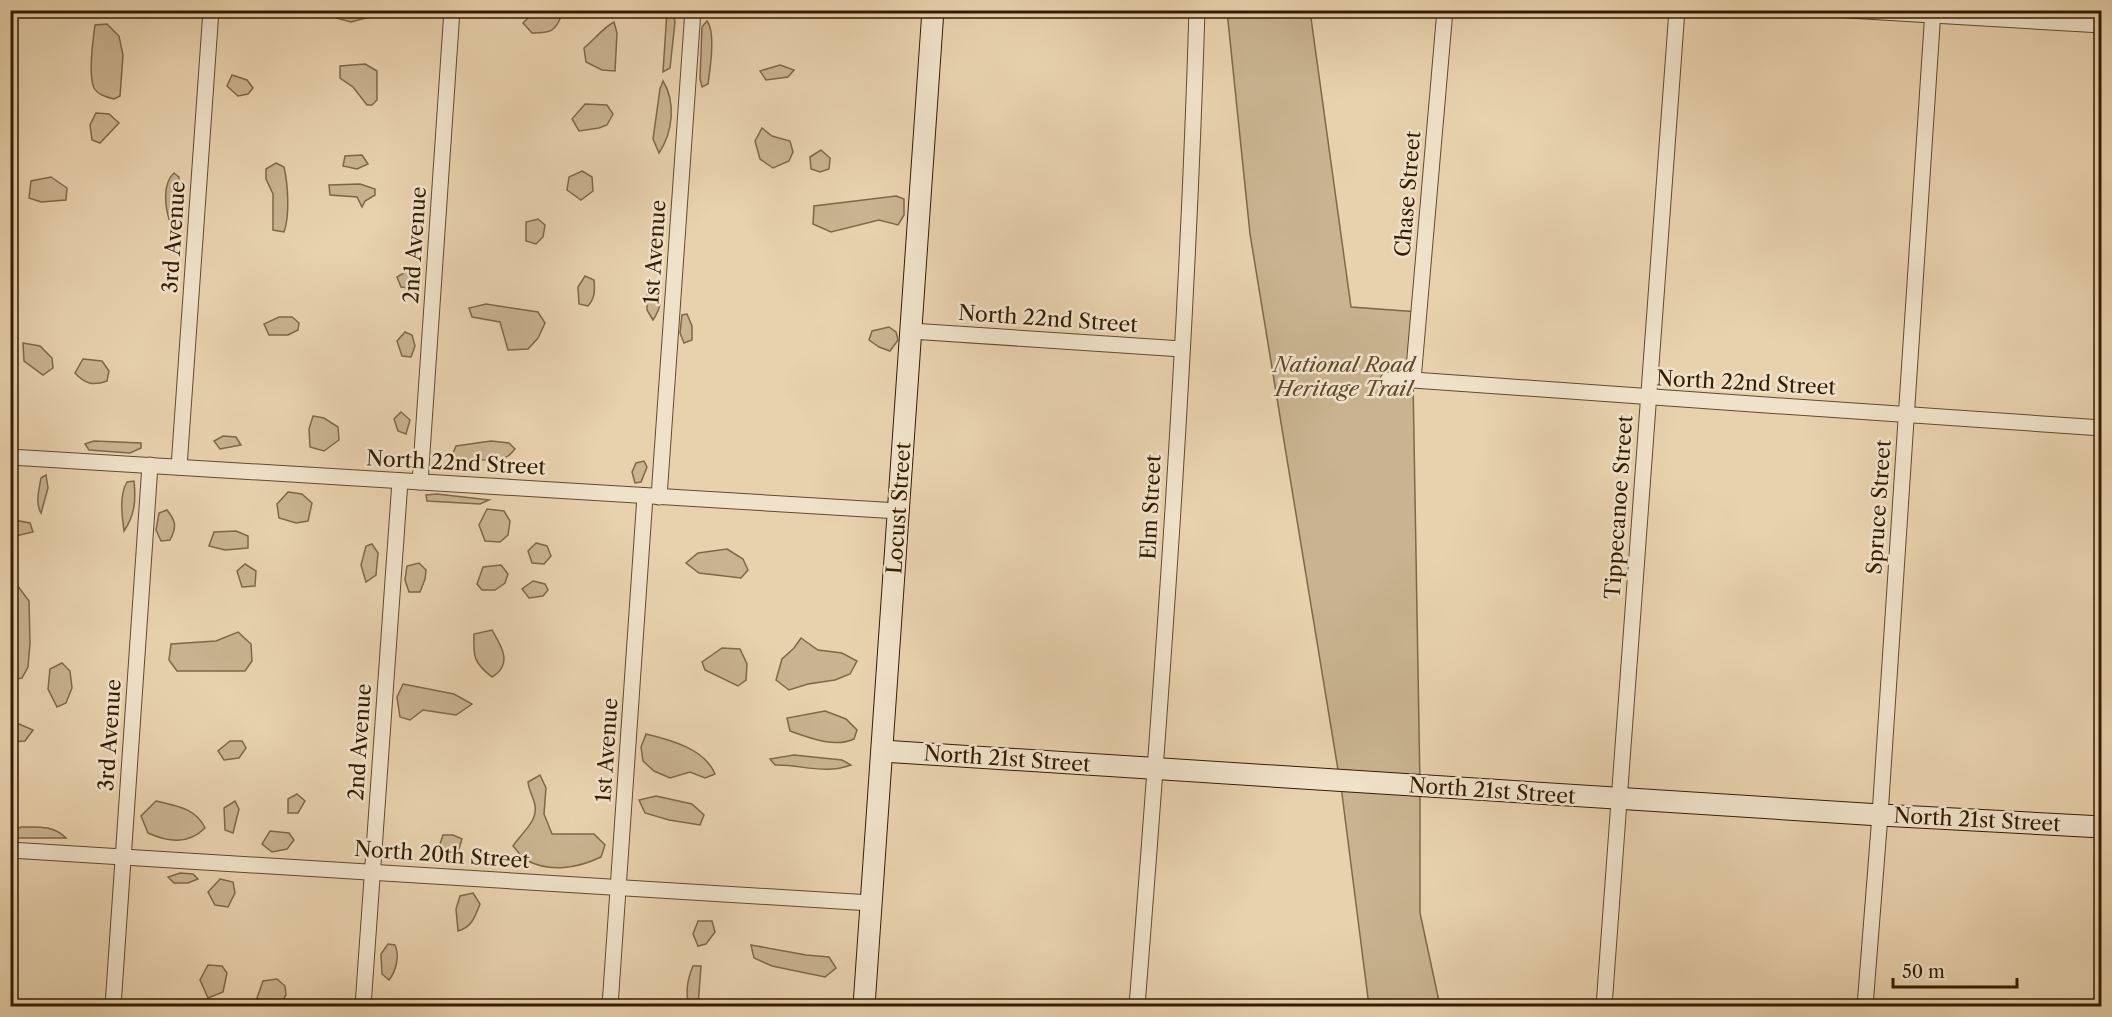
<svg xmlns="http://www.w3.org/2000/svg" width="2112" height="1017" viewBox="0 0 2112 1017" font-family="'Libre Caslon Text',serif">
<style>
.green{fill:#c9b390;stroke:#7e6848;stroke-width:1.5}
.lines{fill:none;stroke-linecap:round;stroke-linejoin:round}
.street-casing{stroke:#614a2c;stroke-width:17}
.secondary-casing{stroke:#341c00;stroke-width:23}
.street{stroke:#f0e2ca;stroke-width:15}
.secondary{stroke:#f0e2ca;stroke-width:21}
.labels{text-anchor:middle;stroke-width:5;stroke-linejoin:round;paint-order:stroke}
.street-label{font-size:21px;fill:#341c00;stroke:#f0e2ca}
.park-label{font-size:21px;font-style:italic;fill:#61492b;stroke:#f0e2ca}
</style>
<rect width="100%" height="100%" fill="#e8d2ae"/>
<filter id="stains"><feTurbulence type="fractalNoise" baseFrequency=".00333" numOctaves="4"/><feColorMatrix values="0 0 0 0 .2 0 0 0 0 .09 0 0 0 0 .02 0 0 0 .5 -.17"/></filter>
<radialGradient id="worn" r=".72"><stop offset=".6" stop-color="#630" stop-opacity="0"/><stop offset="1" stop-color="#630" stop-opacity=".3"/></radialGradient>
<g class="green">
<path d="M336 11V10L381 11V14L351 22 336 18Z"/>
<path d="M535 11 554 12 560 19C553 34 548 32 532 33L523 23Z"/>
<path d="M667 11H673L675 22 670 68 663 72Z"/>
<path d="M1227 11H1310L1351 307 1419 312 1413 380 1420 786V913L1440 1006H1369L1342 794 1250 234Z"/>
<path d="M707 21C716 33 710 69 708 84L702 87 700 79 702 27Z"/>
<path d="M614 22 617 33 615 71 602 70 586 62 584 48C594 40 604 27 614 22Z"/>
<path d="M107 24 119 36 123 55 120 96 114 99C107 97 98 95 94 88 88 75 93 39 95 25Z"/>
<path d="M365 64 377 71V100L372 105H367L353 87 340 78V66Z"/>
<path d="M780 65 794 70 788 77 766 80 760 71Z"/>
<path d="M232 75 247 80 253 88 248 94 238 96 227 86Z"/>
<path d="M663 81C676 102 673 132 659 153L653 139 660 89Z"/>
<path d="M585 104 607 105 613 114 607 125 599 128 579 131 572 119Z"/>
<path d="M96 113 109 114 119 123 100 143 92 140 90 125Z"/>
<path d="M762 128 772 136 790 141 793 152 789 161 773 168 760 159 755 141Z"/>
<path d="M821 150 830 158 829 169 820 172 811 169 810 157Z"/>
<path d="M362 155 368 164 357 169 343 166 345 156Z"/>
<path d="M276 163 284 167C288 184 290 216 284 232L273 230V194L266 179V169Z"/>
<path d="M582 171 592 177 593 191 581 200 567 190 569 177Z"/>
<path d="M174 173 179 177 177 214 170 222C165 208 162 184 174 173Z"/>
<path d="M51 177 67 188 66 200 41 202 29 198 31 181Z"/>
<path d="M360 184 375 189V195L365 201 362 207 357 197 330 195 329 185Z"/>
<path d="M896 196 904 199V215L898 225 879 220 831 232 813 224 814 206Z"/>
<path d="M538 219 545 225 543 237 536 244 526 241V222Z"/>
<path d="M410 269 418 276V284L409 288 401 287 397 277Z"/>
<path d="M585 276 594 280C595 291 595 298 588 306L579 304 578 287Z"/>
<path d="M655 285C663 298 661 308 653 320L647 310V294Z"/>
<path d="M486 304 538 312 545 323 538 338 528 349 508 350 500 322 472 317 469 308Z"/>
<path d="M687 314 692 326V340L684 343 680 333 682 315Z"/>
<path d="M279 317H292L299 323 298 330 288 335H269L264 324Z"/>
<path d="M889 327 896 332 898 340 890 351 879 347 869 340 872 331Z"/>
<path d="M405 332 412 335 415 346 411 357 402 356 397 341Z"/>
<path d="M23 343 40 346 52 358 53 368 43 375 24 361Z"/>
<path d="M83 359 102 361 109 371 107 381C93 386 85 384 75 373Z"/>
<path d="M401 412 410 420 406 434 398 431 394 419Z"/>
<path d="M313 416 324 418 338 427 339 440 324 451 310 447 309 429Z"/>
<path d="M223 436 236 437 241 445 220 449 214 441Z"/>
<path d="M94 441 141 443V448L130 453 89 450 85 444Z"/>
<path d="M491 441 509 443 515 449C513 451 511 454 508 456 501 461 460 461 451 458L456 446Z"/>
<path d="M644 461 647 467 641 482 635 483 632 472 636 463Z"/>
<path d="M46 475 48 488 41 513C35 503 39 490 41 478Z"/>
<path d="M134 481C136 500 135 515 124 531 122 515 119 496 127 482Z"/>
<path d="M288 492 302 494 312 503 308 521 296 523 279 518 277 504Z"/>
<path d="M437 494 489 500 480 504 427 501 426 495Z"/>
<path d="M487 509 504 511 510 521 508 535 500 542 485 541 479 525Z"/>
<path d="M167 510C176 521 177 527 170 540L161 541 156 530 159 513Z"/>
<path d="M14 520 30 523 33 532 11 537V521Z"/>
<path d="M236 531 248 536V548L225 550 209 546 214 532Z"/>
<path d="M536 543 547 546 551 556 544 564 532 563 528 551Z"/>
<path d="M372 544 378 553 376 575 366 582 361 565 366 546Z"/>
<path d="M727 549 743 559 748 570 741 578 699 573 686 563 698 553Z"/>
<path d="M419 563 426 570 425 579 420 592H409L405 580 407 566Z"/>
<path d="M245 564 256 571 255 586 242 587 237 571Z"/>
<path d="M501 565 508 574 505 583 495 590H482L477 584 483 567Z"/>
<path d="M11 577 29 601 30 643 28 667 22 678 11 680Z"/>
<path d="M533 581 545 584 548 590 543 596 529 598 522 589Z"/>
<path d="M492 630C502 647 513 664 492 677 474 663 473 657 474 634Z"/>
<path d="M238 632 251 644 252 661 245 671H177L169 660 171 644 216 641Z"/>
<path d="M801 638 818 650 842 653 857 661 850 674 835 680 808 684 789 690 776 680 782 659 794 648Z"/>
<path d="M722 648 740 649 747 664 746 680 738 686 705 670 702 662Z"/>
<path d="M62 663 70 671 72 688 66 703 57 707 48 689 50 669Z"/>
<path d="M403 684 454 694 472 704 456 715 423 710 410 720 400 717 397 697Z"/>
<path d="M825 711 846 719 857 730 854 739C835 748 810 738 790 731L787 718Z"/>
<path d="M19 724 33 730 25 741 12 742 11 730Z"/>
<path d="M646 734C671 740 705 749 715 774L705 778 690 772 670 778 654 771 643 761 641 747Z"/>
<path d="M230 741H242L246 748 239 758 224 760 218 751Z"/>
<path d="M794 755 842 760 851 765C845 767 838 769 832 769 813 771 794 764 775 765L770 759Z"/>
<path d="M540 775 546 788 544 814 552 834H594L605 845 601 857C578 868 550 873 526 860 521 857 517 850 513 846 521 833 538 822 535 805 533 796 529 791 528 782Z"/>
<path d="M297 794 305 801 298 813H288V799Z"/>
<path d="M656 796 692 804 704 815 700 825 669 820 645 813 639 800Z"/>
<path d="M156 801C176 806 196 808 205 828 188 845 168 842 148 833L141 816Z"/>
<path d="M235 801 239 809 233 833 225 830 224 808Z"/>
<path d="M21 827C38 827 53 825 66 838H14L11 836V832Z"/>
<path d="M270 831 289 833 294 840 287 849 272 852 262 844Z"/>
<path d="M443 835H453L462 839 459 849 448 853 439 847Z"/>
<path d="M180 873 193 874 198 879 188 883H174L168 877Z"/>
<path d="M220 879 233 882 235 893 228 907 215 905 208 892Z"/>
<path d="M473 893 480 904C475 917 472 927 458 931L456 909 460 896Z"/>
<path d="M698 921H712L715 932 706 944 698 946 693 934Z"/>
<path d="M388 944 395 945C400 956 396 971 389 980L382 974 381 954Z"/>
<path d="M751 945 806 955 829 957 836 968 825 977 772 966 754 958Z"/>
<path d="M208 965 222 966 227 973 223 992 208 998 200 980Z"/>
<path d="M693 966H701L698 1006H689C685 992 687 980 693 966Z"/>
<path d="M277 979 285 986 286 995 279 1006H266L257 998 263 981Z"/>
</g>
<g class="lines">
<g class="street-casing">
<g id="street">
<path d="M1848 10 2102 25"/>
<path d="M911 331 1182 349"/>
<path d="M1388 380H1413C1643 398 1872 411 2102 428"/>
<path d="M1413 380 1445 10"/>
<path d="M10 457 899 511"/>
<path d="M179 467 211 10"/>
<path d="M420 482 452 10"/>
<path d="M659 497 693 10"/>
<path d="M10 850 871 903"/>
<path d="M113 1006 150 465"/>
<path d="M363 1006 400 481"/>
<path d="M610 1006 645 496"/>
<path d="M1137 1006C1163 675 1187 343 1197 10"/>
<path d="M1604 1006 1677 10"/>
<path d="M1865 1006 1880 815 1933 10"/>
</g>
</g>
<g class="secondary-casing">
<g id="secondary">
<path d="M882 751 1880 815 2102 827"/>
<path d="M864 1006 933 10"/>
</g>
</g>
<use href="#street" class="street"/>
<use href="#secondary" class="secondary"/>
</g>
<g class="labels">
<g class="street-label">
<text transform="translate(1408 194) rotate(-85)" y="7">Chase Street</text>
<text transform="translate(174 237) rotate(-86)" y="7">3rd Avenue</text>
<text transform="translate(415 245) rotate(-86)" y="7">2nd Avenue</text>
<text transform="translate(655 252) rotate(-86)" y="7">1st Avenue</text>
<text transform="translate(1048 319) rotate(4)" y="7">North 22nd Street</text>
<text transform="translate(1746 383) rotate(3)" y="7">North 22nd Street</text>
<text transform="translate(456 463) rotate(3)" y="7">North 22nd Street</text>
<text transform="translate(1151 507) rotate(-87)" y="7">Elm Street</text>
<text transform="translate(1619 507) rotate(-86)" y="7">Tippecanoe Street</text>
<text transform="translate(1879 507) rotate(-86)" y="7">Spruce Street</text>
<text transform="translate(899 508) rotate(-86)" y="7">Locust Street</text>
<text transform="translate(110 735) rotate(-86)" y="7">3rd Avenue</text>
<text transform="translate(360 742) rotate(-86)" y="7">2nd Avenue</text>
<text transform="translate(607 750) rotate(-86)" y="7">1st Avenue</text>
<text transform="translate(1007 759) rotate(4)" y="7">North 21st Street</text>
<text transform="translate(1492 791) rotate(4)" y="7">North 21st Street</text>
<text transform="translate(1977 820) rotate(3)" y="7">North 21st Street</text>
<text transform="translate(442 855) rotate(4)" y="7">North 20th Street</text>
</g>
<g class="park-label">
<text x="1344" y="372">National Road<tspan x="1344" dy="24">Heritage Trail</tspan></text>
</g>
</g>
<rect width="2112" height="1017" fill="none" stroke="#e8d2ae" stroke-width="36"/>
<rect x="12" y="12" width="2088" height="993" fill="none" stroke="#341c00" stroke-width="3"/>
<rect x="18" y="18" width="2076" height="981" fill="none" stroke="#341c00" stroke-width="1.5"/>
<path d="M1893 978v9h124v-9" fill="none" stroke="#341c00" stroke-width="3"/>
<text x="1902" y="978" font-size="18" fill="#341c00" stroke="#f0e2ca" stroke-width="4.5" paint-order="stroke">50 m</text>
<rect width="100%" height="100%" filter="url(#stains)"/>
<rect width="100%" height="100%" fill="url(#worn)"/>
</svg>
